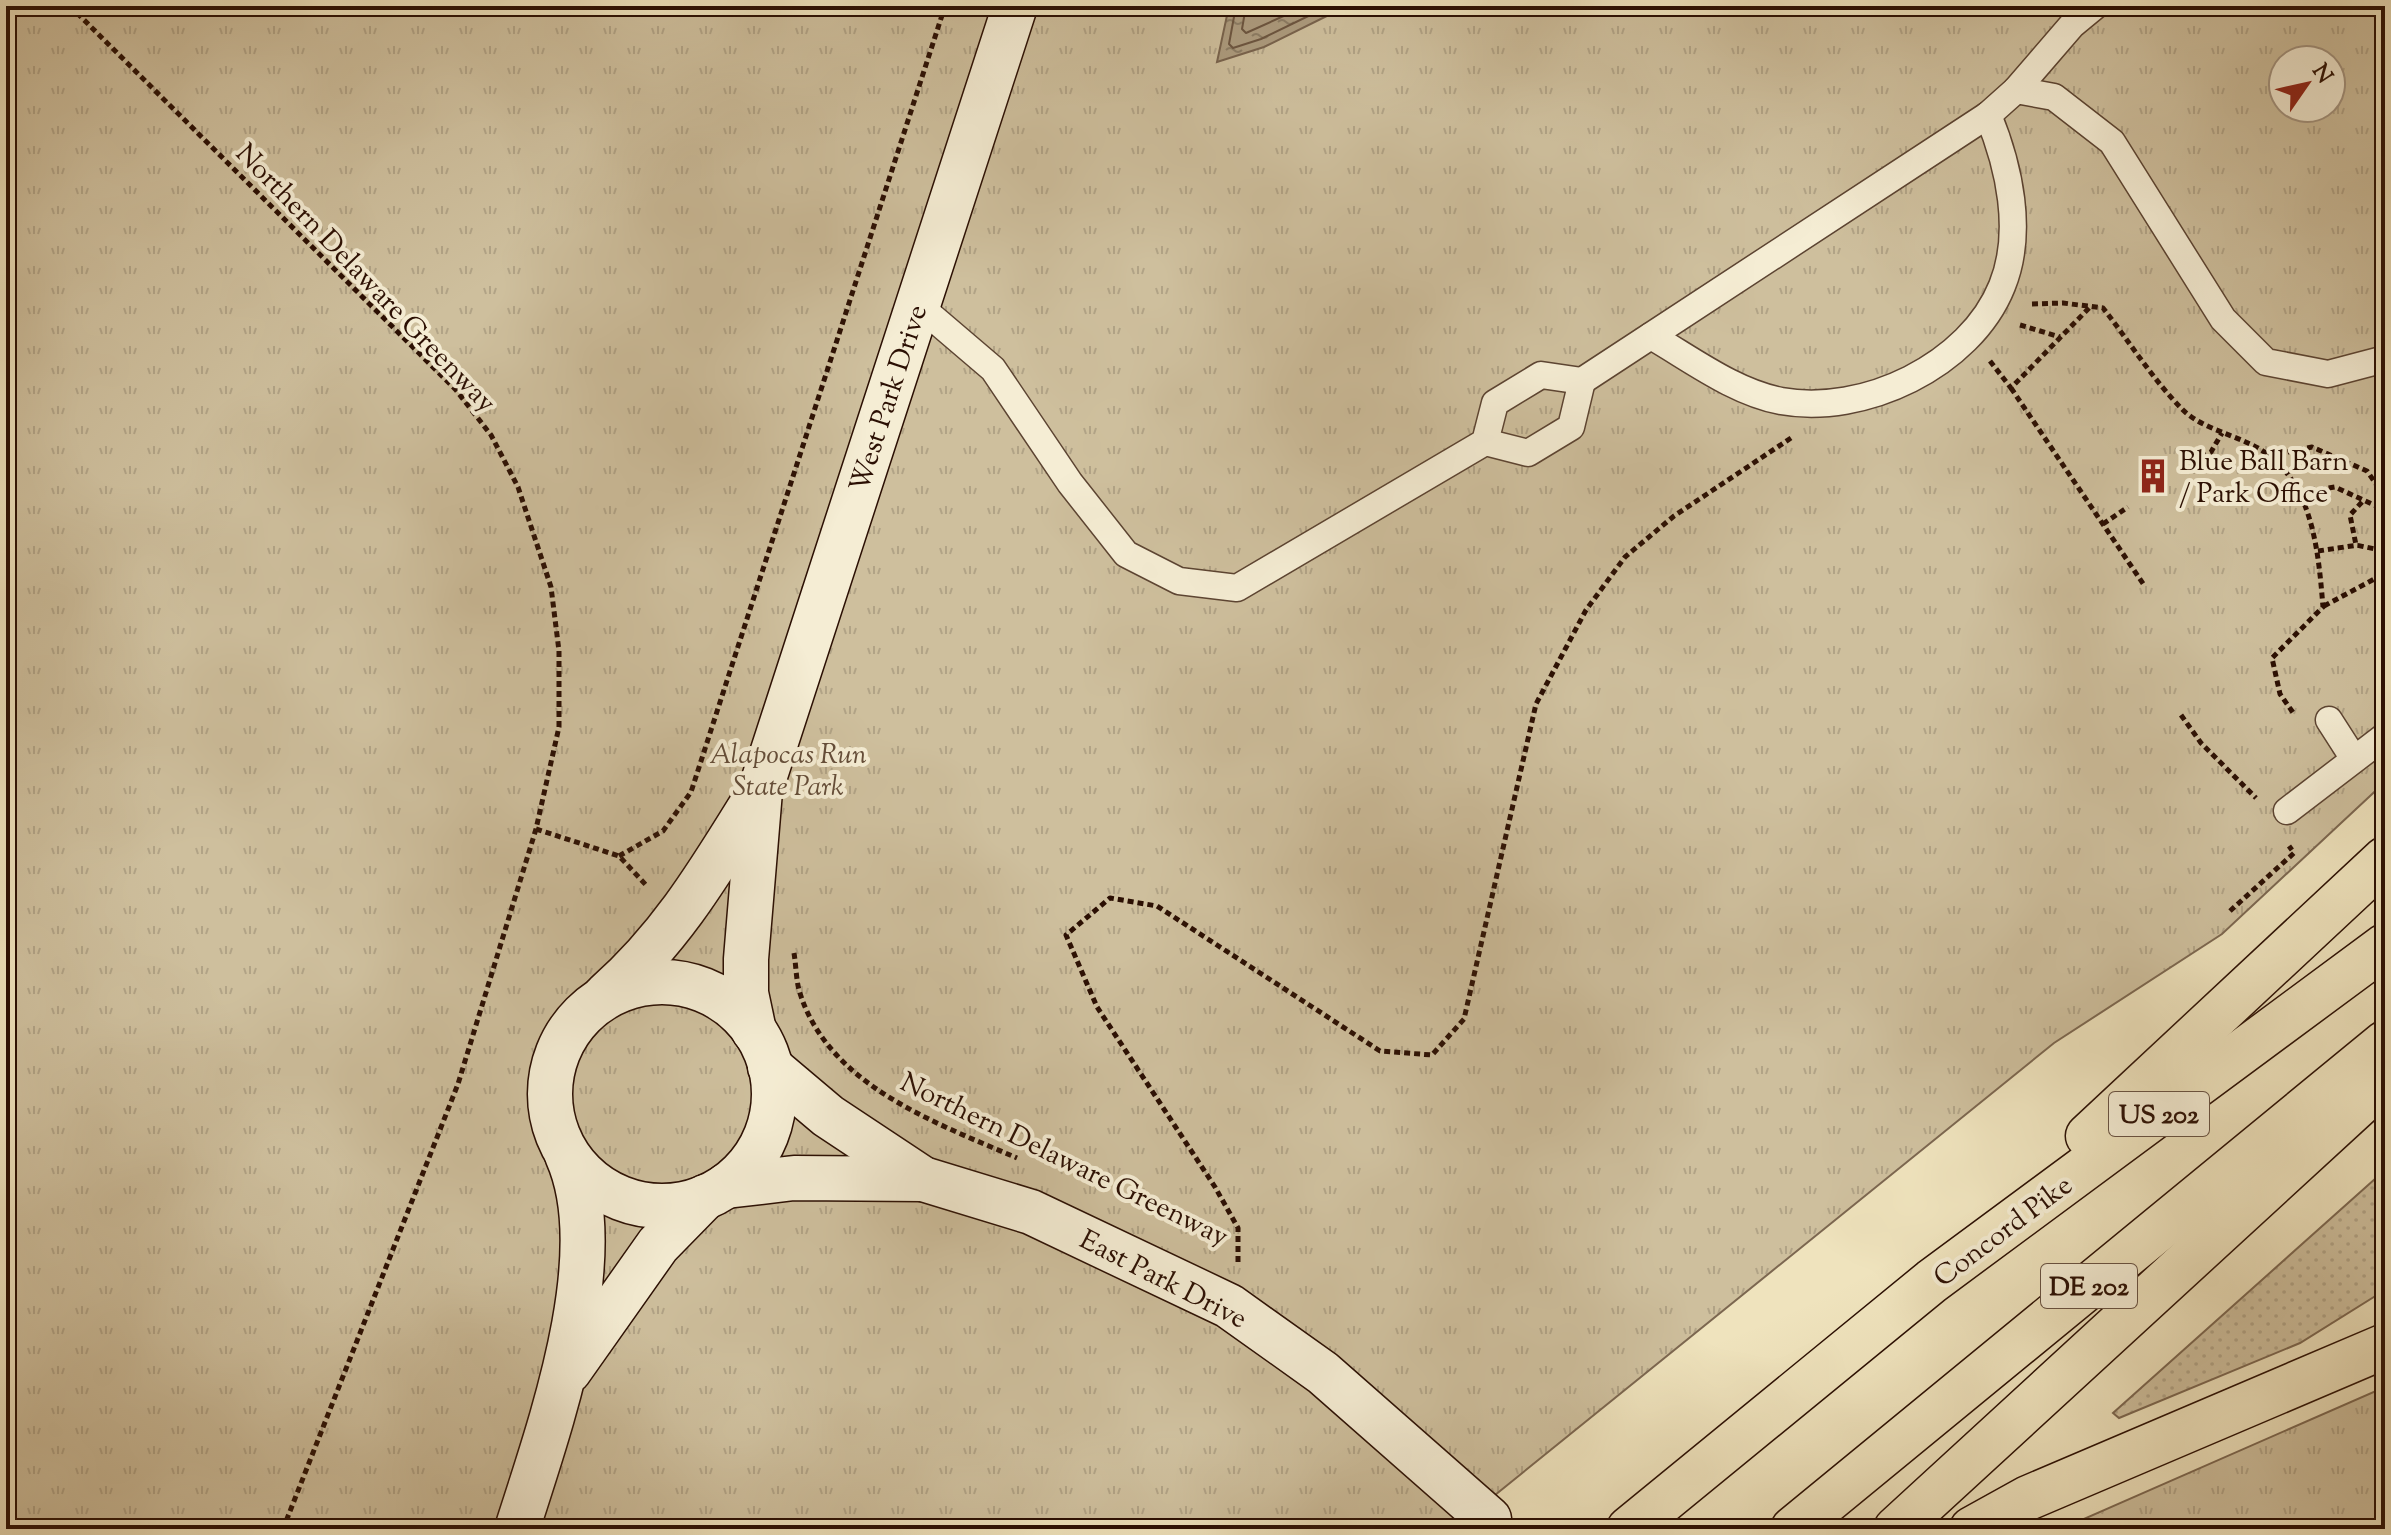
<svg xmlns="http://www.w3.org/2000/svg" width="2391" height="1535" viewBox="0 0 2391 1535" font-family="'Sorts Mill Goudy',serif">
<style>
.grass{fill:url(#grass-dots);stroke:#7c6750;stroke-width:2}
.park{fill:url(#park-tufts);stroke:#7c6750;stroke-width:2;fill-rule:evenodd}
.water{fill:url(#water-ripples);stroke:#78634d;stroke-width:2}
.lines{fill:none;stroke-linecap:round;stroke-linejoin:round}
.shore{stroke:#6c5540;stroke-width:2}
.lane-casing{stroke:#5c4432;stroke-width:29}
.secondary-casing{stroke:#2b0f03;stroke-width:47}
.primary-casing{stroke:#2b0f03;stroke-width:47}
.highway-casing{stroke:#2b0f03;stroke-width:47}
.path{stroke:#2b0f03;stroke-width:5;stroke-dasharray:6 4;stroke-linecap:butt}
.lane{stroke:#f5edd4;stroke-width:26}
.secondary{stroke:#f5edd4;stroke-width:44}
.primary{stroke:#efe3bd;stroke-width:44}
.highway{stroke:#efe3bd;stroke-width:44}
.labels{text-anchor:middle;stroke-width:8;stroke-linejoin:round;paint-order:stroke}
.shield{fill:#f5edd4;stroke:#685242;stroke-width:2}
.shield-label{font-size:26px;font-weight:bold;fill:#2b0f03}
.street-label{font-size:28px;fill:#2b0f03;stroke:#f5edd4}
.poi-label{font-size:28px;fill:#2b0f03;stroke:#f5edd4;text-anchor:start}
.park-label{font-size:28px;font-style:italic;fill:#644d39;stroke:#f5edd4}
</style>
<defs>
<pattern id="grass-dots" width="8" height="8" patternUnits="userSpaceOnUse" patternTransform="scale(2)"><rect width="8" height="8" fill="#cebf9d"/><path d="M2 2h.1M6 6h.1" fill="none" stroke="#b1a386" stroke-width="1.8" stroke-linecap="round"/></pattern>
<pattern id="park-tufts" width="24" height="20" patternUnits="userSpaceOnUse" patternTransform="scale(2)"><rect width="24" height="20" fill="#cebf9d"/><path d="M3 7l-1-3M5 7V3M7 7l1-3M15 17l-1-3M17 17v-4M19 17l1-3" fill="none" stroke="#b1a386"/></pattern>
<pattern id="water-ripples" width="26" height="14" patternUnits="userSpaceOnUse" patternTransform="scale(2)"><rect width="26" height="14" fill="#ac9b7e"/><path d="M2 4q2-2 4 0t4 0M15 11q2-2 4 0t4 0" fill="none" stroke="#8c7d65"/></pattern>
</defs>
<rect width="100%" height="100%" fill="#efe3bd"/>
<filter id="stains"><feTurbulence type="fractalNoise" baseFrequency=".0025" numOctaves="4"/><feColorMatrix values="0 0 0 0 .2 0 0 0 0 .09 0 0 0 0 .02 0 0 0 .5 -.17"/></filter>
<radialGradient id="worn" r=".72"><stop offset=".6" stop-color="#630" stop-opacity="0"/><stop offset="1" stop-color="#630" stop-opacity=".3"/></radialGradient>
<path class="grass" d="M2385 1170V1290L2300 1343 2119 1418 2113 1413Z"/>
<g class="park">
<path d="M6 6H2385V782L2222 934 2054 1043 1453 1529H6ZM2283 60H2331V108H2283Z"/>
<path d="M2385 1387V1529H2061Z"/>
</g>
<path class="water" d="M1229 6H1347L1264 47 1217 62Z"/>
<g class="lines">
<g class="shore">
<path d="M1236 6 1229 44 1233 48 1261 39 1329 6"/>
<path d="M1246 6 1242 29 1246 33 1306 6"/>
</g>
<g class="lane-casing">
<g id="lane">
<path d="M2016 90 2072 25 2095 6"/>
<path d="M918 305 993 369 1070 483 1126 554 1179 581 1237 588 1485 442 1495 403 1541 375 1582 381 1571 427 1528 453 1485 442"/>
<path d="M1651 336C1691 359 1734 392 1781 401 1863 416 1970 366 2002 286 2024 232 2009 166 1988 115"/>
<path d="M1582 381 1988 115 2016 90 2054 97 2112 142 2223 319 2266 362 2328 374 2385 359"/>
<path d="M2329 720 2354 759"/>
<path d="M2287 811 2385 736"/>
</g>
</g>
<g class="secondary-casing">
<g id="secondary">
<circle cx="662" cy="1094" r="112"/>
<path d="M606 995C672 937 711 870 757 796"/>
<path d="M754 1031 746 993V959L760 791 1015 6"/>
<path d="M770 1067 828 1116 923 1179 1031 1212 1229 1306 1323 1373 1489 1519"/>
<path d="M726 1186 794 1178 923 1179"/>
<path d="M569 1371 658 1245 705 1197"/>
<path d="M517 1529C549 1428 612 1255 567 1155"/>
</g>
</g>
<g class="primary-casing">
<path id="primary" d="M1793 1529 2385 1043"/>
</g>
<g class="highway-casing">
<g id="highway">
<path d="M2088 1136 2385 859"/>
<path d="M1629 1529 1932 1281 2385 946"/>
<path d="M1896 1529 2385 1080"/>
<path d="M1972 1529 2028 1498 2385 1346"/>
</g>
</g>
<g class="path">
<path d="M70 6 456 390 491 435 518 487 551 587 559 651V727L536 829 458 1084 283 1529"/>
<path d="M2032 304 2063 303 2103 308C2129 341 2153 380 2183 410 2199 426 2227 433 2248 443 2312 471 2318 547 2323 607L2272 658 2280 694 2294 714"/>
<path d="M2020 325 2060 337"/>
<path d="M1990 361 2011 388 2090 307"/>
<path d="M2011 388 2144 585"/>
<path d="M2268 456 2312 447 2367 471 2385 497"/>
<path d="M2201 457 2211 452 2222 433"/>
<path d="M2299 493 2335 487 2385 510"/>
<path d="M2362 502 2350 515 2356 545 2380 550 2385 539"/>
<path d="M2103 524 2128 507"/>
<path d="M2318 551 2358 545"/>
<path d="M2324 606 2380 576 2385 566"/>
<path d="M2181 715 2201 743 2256 798"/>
<path d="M536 829 619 856 646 885"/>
<path d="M619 856 663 831 691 792 945 6"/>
<path d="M2230 911 2294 853 2289 846"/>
<path d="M794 953C796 965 796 978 799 990 827 1085 934 1122 1017 1158"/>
<path d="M1238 1262V1228L1215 1187 1097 1007 1066 935 1110 898 1157 906 1380 1051 1432 1055 1464 1019 1536 704 1586 610 1625 557 1674 516 1791 438"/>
</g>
<use href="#lane" class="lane"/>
<use href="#secondary" class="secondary"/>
<use href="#primary" class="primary"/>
<use href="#highway" class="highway"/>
</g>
<defs>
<g id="building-bare" transform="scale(2.76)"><path d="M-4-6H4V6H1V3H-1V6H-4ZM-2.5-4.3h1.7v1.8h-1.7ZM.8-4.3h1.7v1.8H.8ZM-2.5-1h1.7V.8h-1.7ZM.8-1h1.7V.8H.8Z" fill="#8f2418" stroke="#f5edd4" stroke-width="2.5" paint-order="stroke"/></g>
</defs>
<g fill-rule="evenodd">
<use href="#building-bare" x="2153" y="476"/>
</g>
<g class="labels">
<g class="shield">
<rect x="2109" y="1092" width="100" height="44" rx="6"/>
<rect x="2041" y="1264" width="96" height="44" rx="6"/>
</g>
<g class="shield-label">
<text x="2159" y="1123">US 202</text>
<text x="2089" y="1295">DE 202</text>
</g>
<g class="street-label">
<text transform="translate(367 277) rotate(46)" y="10">Northern Delaware Greenway</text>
<text transform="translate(887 398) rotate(-72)" y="10">West Park Drive</text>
<text transform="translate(1065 1158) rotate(26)" y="10">Northern Delaware Greenway</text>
<text transform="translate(2002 1230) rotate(-37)" y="10">Concord Pike</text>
<text transform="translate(1164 1278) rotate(27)" y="10">East Park Drive</text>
</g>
<g class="poi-label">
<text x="2179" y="470">Blue Ball Barn<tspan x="2179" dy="32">/ Park Office</tspan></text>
</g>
<g class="park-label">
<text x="788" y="763">Alapocas Run<tspan x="788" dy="32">State Park</tspan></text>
</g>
</g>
<rect width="2391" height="1535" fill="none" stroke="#efe3bd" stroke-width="32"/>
<rect x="8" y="8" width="2375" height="1519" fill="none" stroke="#2b0f03" stroke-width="4"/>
<rect x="16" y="16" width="2359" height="1503" fill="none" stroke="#2b0f03" stroke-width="2"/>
<g transform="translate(2307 84) rotate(56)"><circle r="38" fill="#f5edd4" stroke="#a49480" stroke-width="2"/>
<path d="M0-6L14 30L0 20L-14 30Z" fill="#8f2418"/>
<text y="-12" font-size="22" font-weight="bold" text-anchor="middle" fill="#2b0f03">N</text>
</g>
<rect width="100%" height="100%" filter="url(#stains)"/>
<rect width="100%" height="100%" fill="url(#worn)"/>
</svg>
